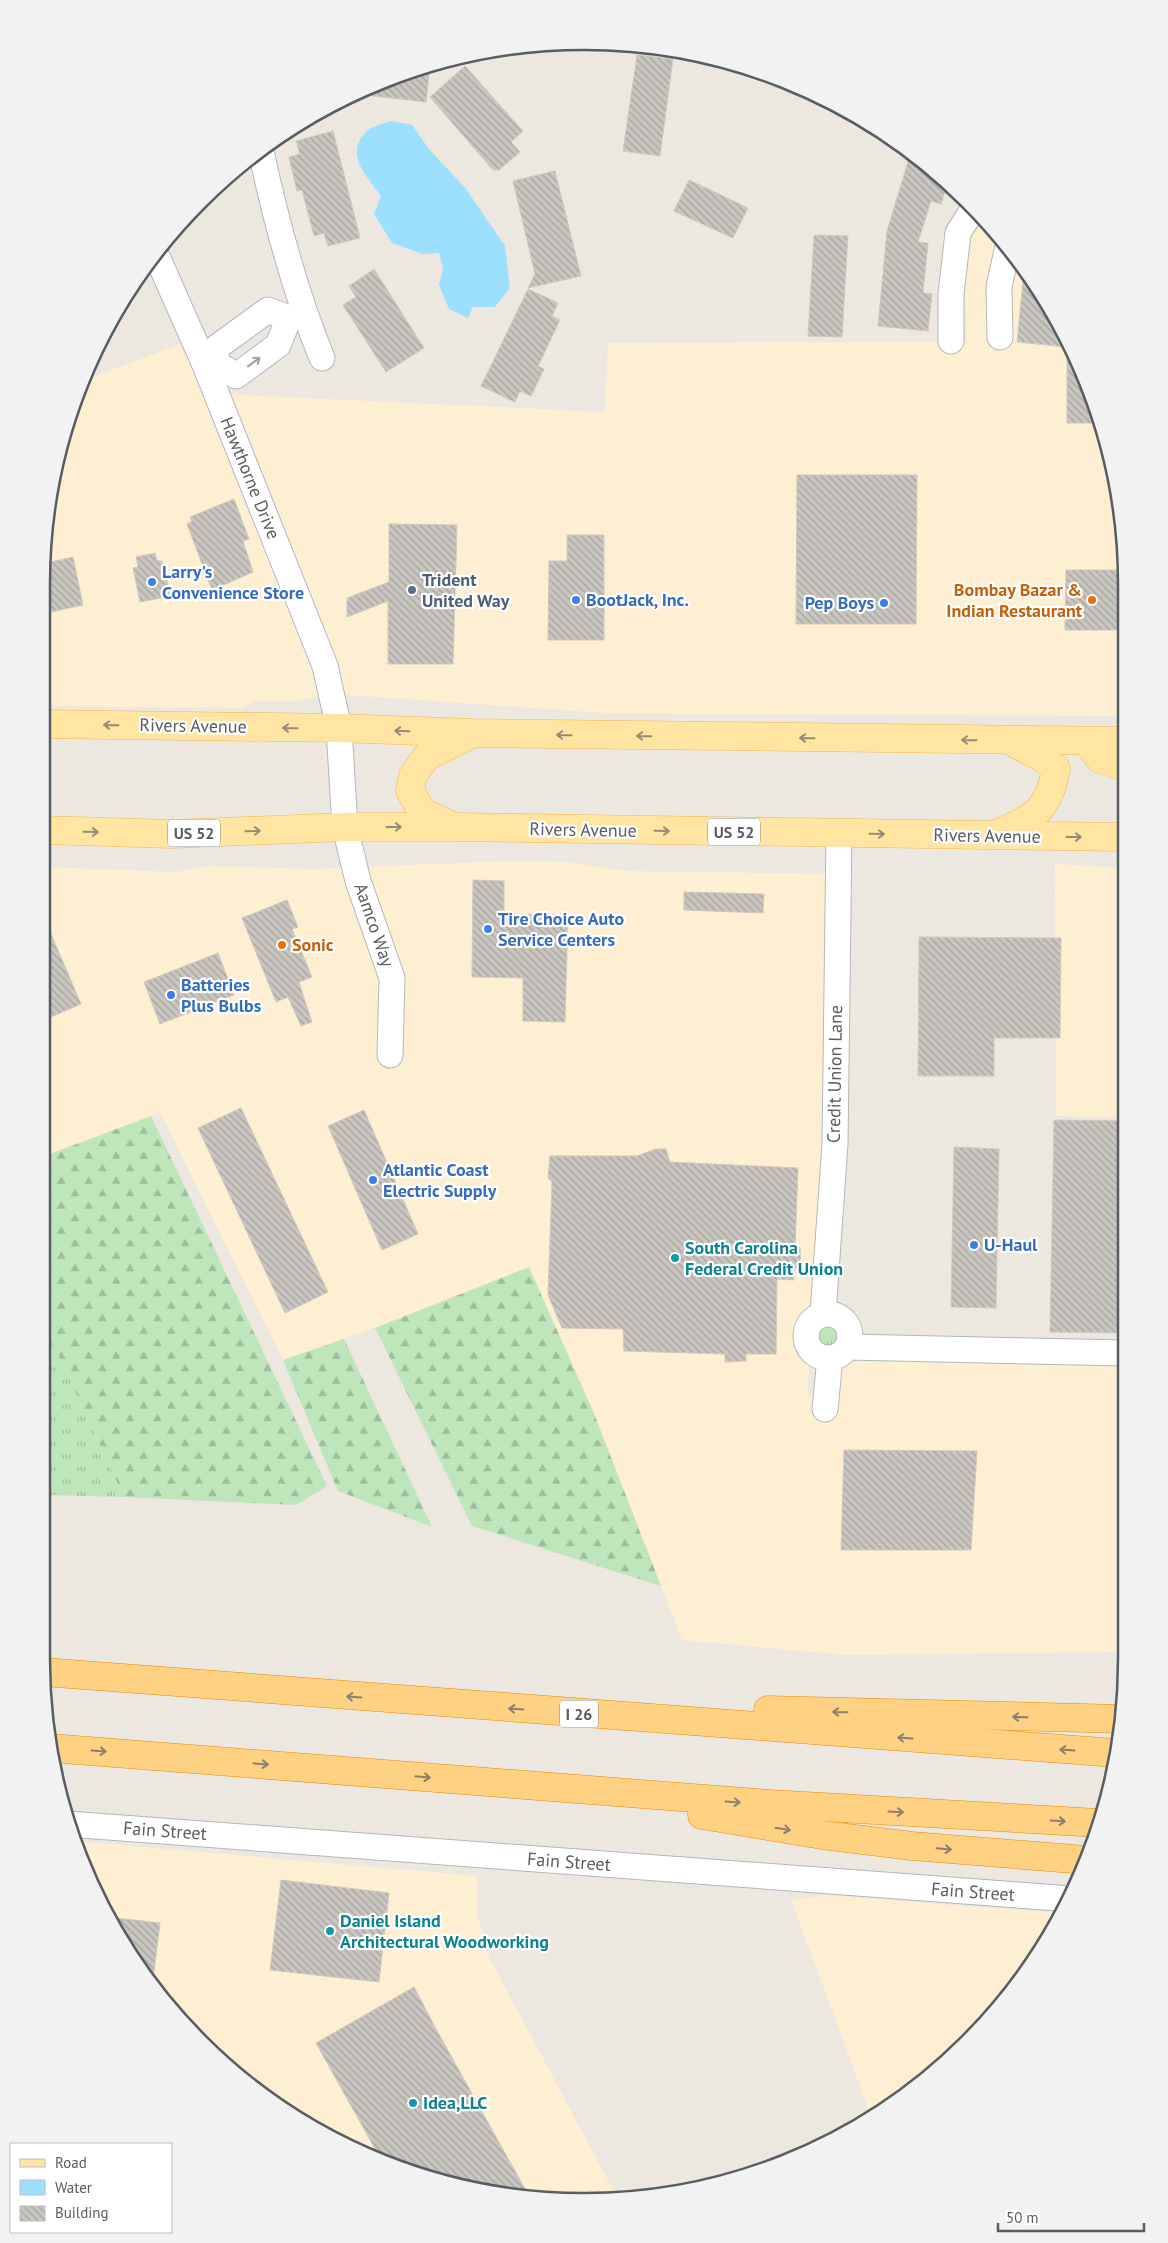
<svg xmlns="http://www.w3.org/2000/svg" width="1168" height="2243" viewBox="0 0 1168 2243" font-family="'PT Sans',sans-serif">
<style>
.commercial{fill:#feefd2}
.grass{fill:url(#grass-tufts)}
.forest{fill:url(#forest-firs)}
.water{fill:#9cdfff}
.building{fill:url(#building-back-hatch);stroke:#d1c9be}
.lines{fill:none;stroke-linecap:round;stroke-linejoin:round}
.minor-casing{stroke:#b2b7bb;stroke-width:27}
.major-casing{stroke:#f4b450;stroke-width:29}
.highway-casing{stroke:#eb8700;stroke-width:29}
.minor{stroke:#fff;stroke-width:25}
.major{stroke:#ffe5a1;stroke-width:28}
.highway{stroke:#ffd283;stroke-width:28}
.oneway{stroke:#9b9ea0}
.oneway2{stroke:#928d77}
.oneway3{stroke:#8a806b}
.shop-dot{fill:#3f7fe0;stroke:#fff;stroke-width:2}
.service-dot{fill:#5c6f8a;stroke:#fff;stroke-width:2}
.food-dot{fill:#e8710a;stroke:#fff;stroke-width:2}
.culture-dot{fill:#0f9aa8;stroke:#fff;stroke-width:2}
.labels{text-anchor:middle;stroke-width:4.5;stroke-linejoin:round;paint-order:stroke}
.shield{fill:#fff;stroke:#8a8e90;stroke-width:1}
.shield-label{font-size:16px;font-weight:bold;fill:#585d61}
.street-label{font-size:18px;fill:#585d61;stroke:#fff}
.shop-label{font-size:18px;font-weight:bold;fill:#366cbe;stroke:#fff;text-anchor:start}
.service-label{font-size:18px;font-weight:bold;fill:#4e5e75;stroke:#fff;text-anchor:start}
.food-label{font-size:18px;font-weight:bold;fill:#c56008;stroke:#fff;text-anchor:end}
.culture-label{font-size:18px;font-weight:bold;fill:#0d838f;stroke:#fff;text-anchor:start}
.rim{fill:none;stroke:#585d61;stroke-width:2.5}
</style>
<defs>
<pattern id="grass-tufts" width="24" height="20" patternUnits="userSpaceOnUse" patternTransform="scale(1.25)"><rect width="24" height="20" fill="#bfe5ba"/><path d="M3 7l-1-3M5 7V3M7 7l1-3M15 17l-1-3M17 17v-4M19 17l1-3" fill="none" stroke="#9ebd9b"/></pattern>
<pattern id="forest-firs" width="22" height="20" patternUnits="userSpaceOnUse" patternTransform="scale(1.25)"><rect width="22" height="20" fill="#bfe5ba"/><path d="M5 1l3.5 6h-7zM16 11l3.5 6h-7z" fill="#9ebd9b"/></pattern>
<pattern id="building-back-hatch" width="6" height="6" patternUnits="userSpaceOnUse" patternTransform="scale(1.25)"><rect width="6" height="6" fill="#c9c5bf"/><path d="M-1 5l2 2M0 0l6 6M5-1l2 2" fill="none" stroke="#a6a39f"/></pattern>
</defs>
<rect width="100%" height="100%" fill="#ece8df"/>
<g class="commercial">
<path d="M987 224 1015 254 1086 377 1122 513 1123 716 606 713 331 694 296 701H256L243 708 42 706V549L60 443 83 381 193 339 217 394 605 412 608 343 967 342 964 265 974 229Z"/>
<path d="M513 861 566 862 626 871 838 874 812 1300 795 1336 810 1358 807 1397 835 1399 838 1365 845 1364 856 1355 1125 1353V1652L845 1655 682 1640 593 1411 389 1323 283 1360 160 1112 142 1121 42 1157V867L176 872 207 866 314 869Z"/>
<path d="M1055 864 1123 868 1124 1118 1056 1116Z"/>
<path d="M73 1841 477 1876V1913L489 1957 619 2201H548L444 2183 376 2160 283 2110 226 2067 154 1990 114 1930Z"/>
<path d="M826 1895 964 1906 1062 1913 1015 1989 968 2043 885 2110 872 2118 791 1900Z"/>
</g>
<g class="grass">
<path d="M42 1319 124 1497 46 1495 41 1487Z"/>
<circle cx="828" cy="1336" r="10"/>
</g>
<g class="forest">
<path d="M151 1116 327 1486 296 1505 124 1497 42 1319V1157Z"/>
<path d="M529 1267 593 1411 661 1586 472 1526 375 1328Z"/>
<path d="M344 1339 432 1527 338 1491 283 1360Z"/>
</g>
<path class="water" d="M390 121 412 125 429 149 466 189 505 246 510 288 495 307H473L468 318 449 309 439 285 443 268 439 253 423 254 392 243 374 214 381 196C367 177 344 154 366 132 371 126 383 124 390 121Z"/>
<g class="building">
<path d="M637 55 673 59 660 156 623 151Z"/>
<path d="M430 65 426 102 356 94 410 70Z"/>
<path d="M465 66 523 131 511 142 520 152 499 170H493L430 97Z"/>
<path d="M333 131 360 238 328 246 324 233 314 236 302 190 297 191 289 157 300 154 296 141Z"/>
<path d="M910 155 942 176 948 182 941 204 931 201 918 242 928 243 923 293 932 294 928 331 878 326 887 231Z"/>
<path d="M555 171 581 276 528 288 535 274 513 181Z"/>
<path d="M689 180 748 208 733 238 674 211Z"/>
<path d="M814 235 848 236 842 337 808 336Z"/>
<path d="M374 269 424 348 386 372 343 305 356 297 349 286Z"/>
<path d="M1024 270 1086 377 1098 423H1067V347L1017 342Z"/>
<path d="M528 289 558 303 552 316 560 320 538 366 544 369 531 396 520 391 515 402 481 386Z"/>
<path d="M797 475H917L916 624H796Z"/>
<path d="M234 499 249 539 243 541 253 572 212 590 187 524 192 521 190 517Z"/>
<path d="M389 524 457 525 453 664H388V601L347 617V598L389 582Z"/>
<path d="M567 535H604V640H548L549 561H567Z"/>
<path d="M155 553 157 561H162L171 596 140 602 133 568 138 567 136 557Z"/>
<path d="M73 557 83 605 42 614V564Z"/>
<path d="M1066 570H1118V630H1065Z"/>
<path d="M473 880 504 881V914L568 915 565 1022 523 1021V978L472 977Z"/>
<path d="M684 892 764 894 763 913 684 910Z"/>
<path d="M287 900 298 927 292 929 312 977 299 982 312 1022 301 1026 288 997 276 1002 242 918Z"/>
<path d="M42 913 81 1004 42 1021Z"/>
<path d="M919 937 1061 938 1060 1038H994V1076H918Z"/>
<path d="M218 953 234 995 160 1024 144 982Z"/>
<path d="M241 1108 328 1292 285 1313 198 1128Z"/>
<path d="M364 1110 418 1234 382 1250 328 1126Z"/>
<path d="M1054 1120 1124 1121 1125 1333 1050 1332Z"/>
<path d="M954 1147 999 1149 996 1308 951 1307Z"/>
<path d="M656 1149H666L670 1162 798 1168 795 1247 800 1248 801 1268 794 1269V1280L777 1279 776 1354H746V1361L725 1362V1354L624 1351 623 1329 562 1328 548 1295 552 1182 548 1178 550 1156H637Z"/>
<path d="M844 1450 977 1451 971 1550H841Z"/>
<path d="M281 1880 389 1893 379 1982 270 1970Z"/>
<path d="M108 1917 160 1923 152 1988 114 1930Z"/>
<path d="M414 1987 436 2029 530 2198 444 2183 383 2163 316 2043Z"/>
</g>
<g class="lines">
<g class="minor-casing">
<g id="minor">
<path d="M261 151C276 221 295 292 322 358"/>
<path d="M155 252 205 365 325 666 339 728 345 827 358 881 392 978 390 1055"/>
<path d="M1000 337 999 287 1008 246"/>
<path d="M951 341V294L958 233 973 209"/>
<path d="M215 362 217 347 268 310 289 318 303 312"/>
<path d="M215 362 236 376 278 345 289 318"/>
<path d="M823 1314 835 1144 839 833"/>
<circle cx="828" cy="1336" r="22"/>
<path d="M847 1347 1125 1353"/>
<path d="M825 1409 830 1358"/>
<path d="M68 1824 1071 1899"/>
</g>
</g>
<g class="major-casing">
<g id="major">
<path d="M42 724 339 728 473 733 1123 741"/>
<path d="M1087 742 1100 759 1123 766"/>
<path d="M452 826 421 811 410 790 413 775 427 756 470 735"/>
<path d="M42 830 172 834 345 827H453L1123 837"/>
<path d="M996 834C1033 819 1049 810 1056 769L1043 758 1014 743"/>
</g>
</g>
<g class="highway-casing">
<g id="highway">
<path d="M43 1672 1116 1753"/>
<path d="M768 1710 1122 1719"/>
<path d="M50 1748 770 1804 1099 1823"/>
<path d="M702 1815 822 1835 912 1846 1086 1860"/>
</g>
</g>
<use href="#minor" class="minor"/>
<use href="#major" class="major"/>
<use href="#highway" class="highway"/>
</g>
<defs><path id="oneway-shaft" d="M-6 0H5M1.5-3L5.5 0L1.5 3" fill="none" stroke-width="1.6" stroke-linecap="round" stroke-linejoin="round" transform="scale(1.25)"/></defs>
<use class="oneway" href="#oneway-shaft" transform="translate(254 362) rotate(-36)"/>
<g class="oneway2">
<use href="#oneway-shaft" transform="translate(111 725) rotate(-179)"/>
<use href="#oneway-shaft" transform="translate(290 728) rotate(-179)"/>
<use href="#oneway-shaft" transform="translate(402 731) rotate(-178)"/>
<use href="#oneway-shaft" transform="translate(564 735) rotate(-179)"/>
<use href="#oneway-shaft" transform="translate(644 736) rotate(-179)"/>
<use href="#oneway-shaft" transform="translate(807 738) rotate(-179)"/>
<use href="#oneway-shaft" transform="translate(969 740) rotate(-179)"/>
<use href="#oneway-shaft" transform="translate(394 827)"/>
<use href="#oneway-shaft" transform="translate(253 831) rotate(-2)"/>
<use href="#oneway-shaft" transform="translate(662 831) rotate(1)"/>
<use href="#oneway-shaft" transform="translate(91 832) rotate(1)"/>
<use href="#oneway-shaft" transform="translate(877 834) rotate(1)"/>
<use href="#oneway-shaft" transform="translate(1074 837)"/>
</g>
<g class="oneway3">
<use href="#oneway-shaft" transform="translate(354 1697) rotate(-176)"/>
<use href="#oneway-shaft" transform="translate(516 1709) rotate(-176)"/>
<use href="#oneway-shaft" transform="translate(840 1712) rotate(-179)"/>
<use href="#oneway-shaft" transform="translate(1020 1717) rotate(-179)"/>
<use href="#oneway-shaft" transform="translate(905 1738) rotate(-176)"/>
<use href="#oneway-shaft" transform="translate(1067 1750) rotate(-176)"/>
<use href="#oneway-shaft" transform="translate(99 1751) rotate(4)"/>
<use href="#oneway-shaft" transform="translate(261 1764) rotate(5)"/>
<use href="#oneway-shaft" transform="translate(423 1777) rotate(5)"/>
<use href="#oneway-shaft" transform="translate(733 1802) rotate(4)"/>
<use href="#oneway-shaft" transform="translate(896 1812) rotate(3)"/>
<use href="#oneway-shaft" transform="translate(1058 1821) rotate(3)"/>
<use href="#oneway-shaft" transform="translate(783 1829) rotate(9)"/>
<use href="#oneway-shaft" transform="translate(944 1849) rotate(5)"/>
</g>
<g class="shop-dot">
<circle cx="152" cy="582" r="5"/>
<circle cx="576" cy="600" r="5"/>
<circle cx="884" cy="603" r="5"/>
<circle cx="488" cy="929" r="5"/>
<circle cx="171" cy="995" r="5"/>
<circle cx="373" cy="1180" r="5"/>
<circle cx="974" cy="1245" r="5"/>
</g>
<circle class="service-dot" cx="412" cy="590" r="5"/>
<g class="food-dot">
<circle cx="1092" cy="600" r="5"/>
<circle cx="282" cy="945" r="5"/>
</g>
<g class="culture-dot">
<circle cx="675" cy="1258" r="5"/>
<circle cx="330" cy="1931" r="5"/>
<circle cx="413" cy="2103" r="5"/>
</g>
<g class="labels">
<g class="shield">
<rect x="708" y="818.5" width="52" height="27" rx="4"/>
<rect x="168" y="819.5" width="52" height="27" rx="4"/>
<rect x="560" y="1700.5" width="38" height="27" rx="4"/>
</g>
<g class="shield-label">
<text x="734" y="838">US 52</text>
<text x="194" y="839">US 52</text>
<text x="579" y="1720">I 26</text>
</g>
<g class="street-label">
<text transform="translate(250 478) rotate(68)" y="6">Hawthorne Drive</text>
<text transform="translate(193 726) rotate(1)" y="6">Rivers Avenue</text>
<text transform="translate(583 830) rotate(1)" y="6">Rivers Avenue</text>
<text transform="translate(987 836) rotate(1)" y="6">Rivers Avenue</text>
<text transform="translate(374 925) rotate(71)" y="6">Aamco Way</text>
<text transform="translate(835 1074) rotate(-89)" y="6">Credit Union Lane</text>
<text transform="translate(165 1831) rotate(4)" y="6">Fain Street</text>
<text transform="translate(569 1862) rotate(4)" y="6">Fain Street</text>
<text transform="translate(973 1892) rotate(4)" y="6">Fain Street</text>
</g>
<g class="shop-label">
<text x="162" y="578">Larry's<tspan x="162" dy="21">Convenience Store</tspan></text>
<text x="586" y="606">BootJack, Inc.</text>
<text x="874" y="609" text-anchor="end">Pep Boys</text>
<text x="498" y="925">Tire Choice Auto<tspan x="498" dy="21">Service Centers</tspan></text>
<text x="181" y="991">Batteries<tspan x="181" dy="21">Plus Bulbs</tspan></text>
<text x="383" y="1176">Atlantic Coast<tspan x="383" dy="21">Electric Supply</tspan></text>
<text x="984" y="1251">U-Haul</text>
</g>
<g class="service-label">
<text x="422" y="586">Trident<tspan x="422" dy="21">United Way</tspan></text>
</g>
<g class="food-label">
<text x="1082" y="596">Bombay Bazar &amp;<tspan x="1082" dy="21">Indian Restaurant</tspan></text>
<text x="292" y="951" text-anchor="start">Sonic</text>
</g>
<g class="culture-label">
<text x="685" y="1254">South Carolina<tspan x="685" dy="21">Federal Credit Union</tspan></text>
<text x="340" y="1927">Daniel Island<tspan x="340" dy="21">Architectural Woodworking</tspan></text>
<text x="423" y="2109">Idea,LLC</text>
</g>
</g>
<path d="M0 0H1168V2243H0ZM584 50H584A534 534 0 0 1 1118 584V1659A534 534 0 0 1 584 2193H584A534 534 0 0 1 50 1659V584A534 534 0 0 1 584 50Z" fill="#f2f2f2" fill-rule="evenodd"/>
<path class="rim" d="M584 50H584A534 534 0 0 1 1118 584V1659A534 534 0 0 1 584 2193H584A534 534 0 0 1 50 1659V584A534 534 0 0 1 584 50Z"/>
<rect x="10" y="2143" width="162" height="90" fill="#ffffff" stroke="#bcbec0"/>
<rect x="20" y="2159" width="25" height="8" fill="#ffe5a1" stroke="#bcbec0"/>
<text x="55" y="2168" font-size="15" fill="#585d61">Road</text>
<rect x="20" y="2180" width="25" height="15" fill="#9cdfff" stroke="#bcbec0"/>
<text x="55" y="2193" font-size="15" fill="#585d61">Water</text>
<rect x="20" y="2206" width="25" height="15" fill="url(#building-back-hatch)" stroke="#bcbec0"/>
<text x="55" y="2218" font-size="15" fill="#585d61">Building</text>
<path d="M998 2223v8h146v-8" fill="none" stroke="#585d61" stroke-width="2.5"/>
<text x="1006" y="2223" font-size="15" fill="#585d61" stroke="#ffffff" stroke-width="4" paint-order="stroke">50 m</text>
</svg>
